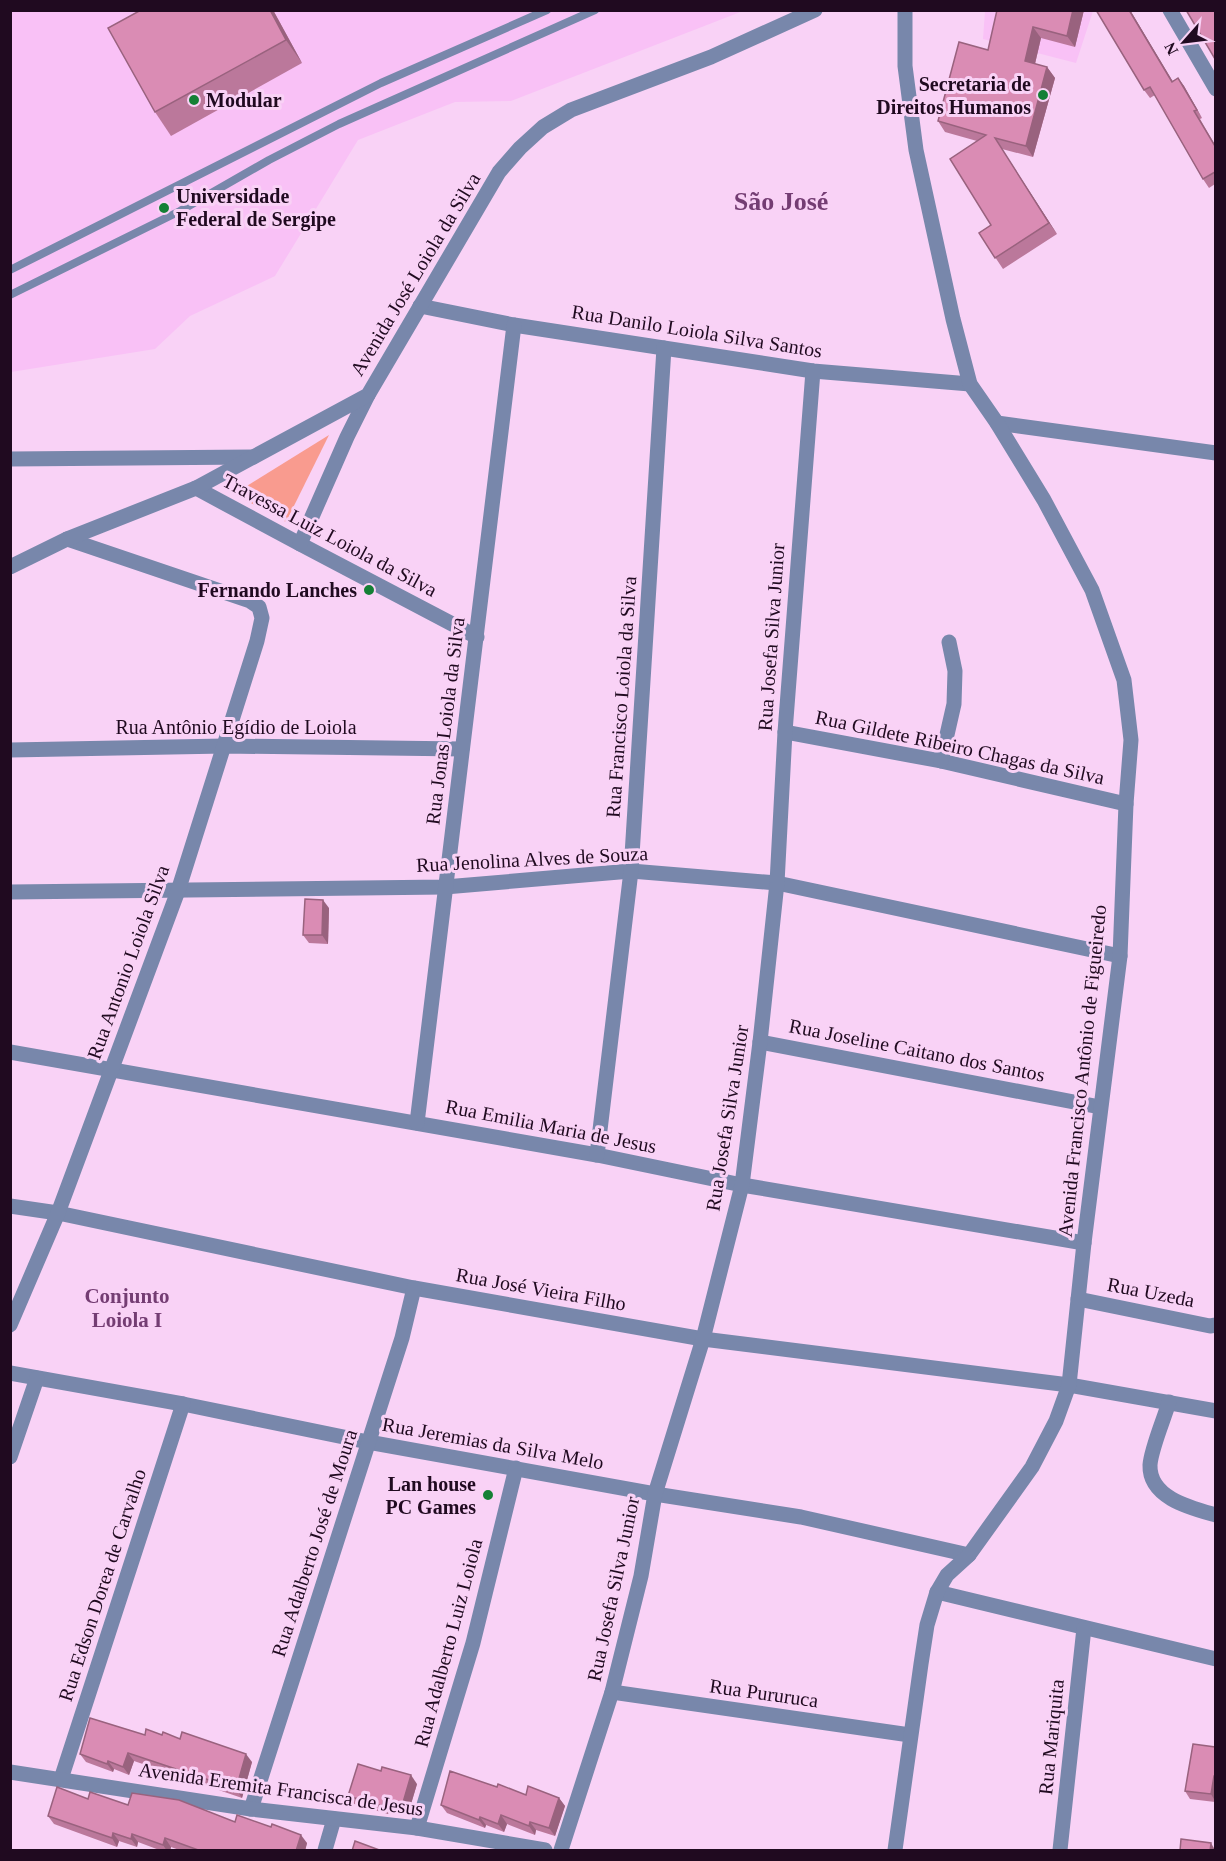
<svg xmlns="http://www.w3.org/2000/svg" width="1226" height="1861" viewBox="0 0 1226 1861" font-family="Georgia,serif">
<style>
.built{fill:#f9c1f6}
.green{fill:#f99b8f}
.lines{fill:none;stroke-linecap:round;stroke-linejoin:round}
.service{stroke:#7887ab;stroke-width:8}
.minor{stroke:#7887ab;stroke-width:15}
.tertiary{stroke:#7887ab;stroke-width:15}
.wall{fill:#bb789b}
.shaded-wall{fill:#99627e}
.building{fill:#da8cb4;stroke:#99627e;stroke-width:1.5}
.poi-dot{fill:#148035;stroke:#f9d2f6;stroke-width:2}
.labels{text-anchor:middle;stroke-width:6;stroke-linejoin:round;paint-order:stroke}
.poi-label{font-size:20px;font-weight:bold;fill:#200a20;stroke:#f9d2f6;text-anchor:end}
.street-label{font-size:20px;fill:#200a20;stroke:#f9d2f6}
.neighbourhood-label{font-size:21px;font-weight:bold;fill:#743d73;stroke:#f9d2f6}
.district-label{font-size:26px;font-weight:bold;fill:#743d73;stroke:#f9d2f6}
</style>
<rect width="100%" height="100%" fill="#f9d2f6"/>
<g class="built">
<path d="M11 11H743L511 101 455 102 358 140 275 276 190 316 155 349 11 372Z"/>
<path d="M985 11H1093L1076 63 983 39Z"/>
</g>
<path class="green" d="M329 435 286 522 234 494Z"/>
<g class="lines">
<g class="service">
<path d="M10 270 381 83 547 10"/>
<path d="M10 295 180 211 269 160 339 124 595 10"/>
</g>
<g class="minor">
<path d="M1170 10 1216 89"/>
<path d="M420 306 514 325 813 371 970 384"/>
<path d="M997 423 1216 453"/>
<path d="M10 459 253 457"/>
<path d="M196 488 300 544 477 637"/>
<path d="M300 544 347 437 368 395"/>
<path d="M785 732 941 761 1126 804"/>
<path d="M10 750 225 746 462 749"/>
<path d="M941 761 954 704 955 671 949 642"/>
<path d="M10 892 445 887 631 871 777 883 1120 956"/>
<path d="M760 1042 1100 1107"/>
<path d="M10 1052 597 1155 742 1185 1084 1243"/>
<path d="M417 1123 514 325"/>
<path d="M597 1155 631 871 664 348"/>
<path d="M10 1206 58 1213 414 1288 703 1339 1069 1385 1216 1411"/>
<path d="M1078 1299 1210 1326 1216 1325"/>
<path d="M10 1325 58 1213 178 891 257 641 262 618 259 607 250 601 67 539"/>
<path d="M10 1373 183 1404 368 1442 655 1494 801 1517 969 1555"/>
<path d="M1169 1402C1164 1419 1151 1449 1150 1465 1149 1498 1191 1508 1216 1515"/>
<path d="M10 1457 37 1378"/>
<path d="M937 1592 1216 1659"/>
<path d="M612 1692 910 1735"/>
<path d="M61 1779 183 1404"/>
<path d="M251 1809 402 1338 414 1288"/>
<path d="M417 1828 473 1643 516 1468"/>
<path d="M325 1850 334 1819"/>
<path d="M561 1850 612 1692 641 1576 655 1494 703 1339 742 1185 760 1042 777 883 785 732 813 371"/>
<path d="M1060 1850 1084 1628"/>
</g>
<g class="tertiary">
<path d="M10 567 67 539 196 488 368 395 499 172 520 148 543 127 571 110 711 57 815 10"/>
<path d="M10 1772 251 1809 417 1828 545 1850"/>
<path d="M895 1850 921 1664 927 1625 937 1592 947 1575 969 1555 1032 1467 1056 1421 1069 1385 1084 1243 1120 956 1126 804 1131 740 1124 680 1092 590 1044 500 997 423 970 384 953 319 916 150 905 66V10"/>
</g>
</g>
<g class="wall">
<path d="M141 10H273L302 63 171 136 155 112Z"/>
<path d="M997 10H1084L1075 47 1041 38 1035 64 1047 67 1055 78 1033 157 1002 149 1057 234 1003 269 979 233 991 225 977 141 945 132 938 121 988 50Z"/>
<path d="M1130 10 1172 81 1178 78 1184 86 1202 118 1200 119 1215 145V184L1209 188 1203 179 1155 95 1150 98 1144 90Z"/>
<path d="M329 908 328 944 309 943 303 935Z"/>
<path d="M145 1735H162L180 1739 252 1762 242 1798 134 1761 129 1775 114 1769 113 1772 86 1762 80 1754Z"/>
<path d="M1215 1747V1802L1190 1799 1185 1791Z"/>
<path d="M417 1784 408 1814 390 1808 388 1814 354 1804 348 1796Z"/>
<path d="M497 1787 526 1795 559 1798 565 1806 555 1836 536 1830 535 1835 507 1824 504 1832 486 1825 485 1828 447 1813 441 1805Z"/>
<path d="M88 1799 128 1805 235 1822 307 1843 305 1851H182L171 1847 170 1851H162L138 1842 137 1847 119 1841 117 1847 54 1824 48 1816Z"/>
</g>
<g class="shaded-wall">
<path d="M270 10H273L302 63 286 40Z"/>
<path d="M1073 10H1084L1075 47 1067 36Z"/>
<path d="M1129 10H1130L1178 90 1172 82Z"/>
<path d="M1033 27 1041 38 1033 72 1025 61Z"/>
<path d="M1047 67 1055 78 1033 157 1026 146Z"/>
<path d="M1178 78 1184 86 1202 118 1197 110Z"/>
<path d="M995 138 1002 149 1057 234 1049 223Z"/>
<path d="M323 900 329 908 328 944 322 935Z"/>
<path d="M128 1753 134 1761 129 1775 123 1767Z"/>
<path d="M246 1754 252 1762 242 1798 236 1789Z"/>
<path d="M108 1761 114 1769 113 1772 107 1764Z"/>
<path d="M411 1775 417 1784 408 1814 402 1806Z"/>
<path d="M1214 1776 1215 1779V1801L1211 1794Z"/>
<path d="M559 1798 565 1806 555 1836 549 1828Z"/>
<path d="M384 1800 390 1808 388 1814 382 1806Z"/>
<path d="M501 1815 507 1824 504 1832 498 1824Z"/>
<path d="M480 1817 486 1825 485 1828 479 1820Z"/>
<path d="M530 1822 536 1830 535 1835 529 1826Z"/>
<path d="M113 1833 119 1841 117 1847 112 1838Z"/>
<path d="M132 1834 138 1842 137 1847 131 1839Z"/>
<path d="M301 1835 307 1843 305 1851H296Z"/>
<path d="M165 1838 171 1847 170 1851H167L163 1845Z"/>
<path d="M1211 1843 1215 1850V1851H1210Z"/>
</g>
<g class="building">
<path d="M141 10H270L286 40 155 112 108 28Z"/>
<path d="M997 10H1073L1067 36 1033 27 1025 61 1047 67 1026 146 995 138 1049 223 995 258 979 233 991 225 950 159 986 135 938 121 959 42 988 50Z"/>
<path d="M1096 10H1129L1172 82 1178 78 1197 110 1194 111 1215 146V172L1203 179 1150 87 1144 90Z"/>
<path d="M1186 10H1215V59Z"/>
<path d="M305 899 323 900 322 935H303Z"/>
<path d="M90 1718 145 1735 146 1729 162 1735 163 1732 180 1739 182 1732 246 1754 236 1789 128 1753 123 1767 108 1761 107 1764 80 1754Z"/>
<path d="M1193 1744 1215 1747V1776H1214L1211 1794 1185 1791Z"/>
<path d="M358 1764 381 1771 382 1767 411 1775 402 1806 384 1800 382 1806 348 1796Z"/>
<path d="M450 1771 497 1787 498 1784 526 1795 528 1786 559 1798 549 1828 530 1822 529 1826 501 1815 498 1824 480 1817 479 1820 441 1805Z"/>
<path d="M57 1787 88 1799 90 1792 128 1805 132 1793 179 1800 235 1822 237 1815 271 1827 272 1824 301 1835 296 1851H201L165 1838 163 1845 132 1834 131 1839 113 1833 112 1838 48 1816Z"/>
<path d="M1181 1839 1211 1843 1210 1851H1180Z"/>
<path d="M355 1841 382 1851H352Z"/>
</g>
<g class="poi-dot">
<circle cx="1043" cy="95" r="6"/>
<circle cx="194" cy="100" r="6"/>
<circle cx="164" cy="208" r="6"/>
<circle cx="369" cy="590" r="6"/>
<circle cx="488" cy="1495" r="6"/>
</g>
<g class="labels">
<g class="poi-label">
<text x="1031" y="91">Secretaria de<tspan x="1031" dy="23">Direitos Humanos</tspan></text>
<text x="206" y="107" text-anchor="start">Modular</text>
<text x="176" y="203" text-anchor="start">Universidade<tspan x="176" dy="23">Federal de Sergipe</tspan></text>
<text x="357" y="597">Fernando Lanches</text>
<text x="476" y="1491">Lan house<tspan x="476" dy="23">PC Games</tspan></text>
</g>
<g class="street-label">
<text transform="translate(415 274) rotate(-59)" y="7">Avenida José Loiola da Silva</text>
<text transform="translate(697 331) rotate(9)" y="7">Rua Danilo Loiola Silva Santos</text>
<text transform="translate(330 535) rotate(28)" y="7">Travessa Luiz Loiola da Silva</text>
<text transform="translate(771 637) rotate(-86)" y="7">Rua Josefa Silva Junior</text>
<text transform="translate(621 697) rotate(-86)" y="7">Rua Francisco Loiola da Silva</text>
<text transform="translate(445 721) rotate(-83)" y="7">Rua Jonas Loiola da Silva</text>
<text x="236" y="734">Rua Antônio Egídio de Loiola</text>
<text transform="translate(960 747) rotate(12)" y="7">Rua Gildete Ribeiro Chagas da Silva</text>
<text transform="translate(532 859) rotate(-3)" y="7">Rua Jenolina Alves de Souza</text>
<text transform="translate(128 962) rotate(-70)" y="7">Rua Antonio Loiola Silva</text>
<text transform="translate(917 1050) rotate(11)" y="7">Rua Joseline Caitano dos Santos</text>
<text transform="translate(1082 1071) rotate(-84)" y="7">Avenida Francisco Antônio de Figueiredo</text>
<text transform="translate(727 1118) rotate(-81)" y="7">Rua Josefa Silva Junior</text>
<text transform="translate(551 1126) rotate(11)" y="7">Rua Emilia Maria de Jesus</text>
<text transform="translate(541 1289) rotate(10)" y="7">Rua José Vieira Filho</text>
<text transform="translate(1151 1292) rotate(11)" y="7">Rua Uzeda</text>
<text transform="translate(493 1443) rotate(10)" y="7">Rua Jeremias da Silva Melo</text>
<text transform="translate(314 1543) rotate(-72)" y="7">Rua Adalberto José de Moura</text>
<text transform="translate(102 1585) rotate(-72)" y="7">Rua Edson Dorea de Carvalho</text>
<text transform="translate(613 1589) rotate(-78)" y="7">Rua Josefa Silva Junior</text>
<text transform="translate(448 1643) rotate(-75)" y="7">Rua Adalberto Luiz Loiola</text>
<text transform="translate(764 1693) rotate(8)" y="7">Rua Pururuca</text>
<text transform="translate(1051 1737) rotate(-84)" y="7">Rua Mariquita</text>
<text transform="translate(281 1789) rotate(8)" y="7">Avenida Eremita Francisca de Jesus</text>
</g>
<g class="neighbourhood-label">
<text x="127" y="1303">Conjunto<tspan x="127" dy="24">Loiola I</tspan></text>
</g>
<g class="district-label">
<text x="781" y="210">São José</text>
</g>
</g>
<rect width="1226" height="1861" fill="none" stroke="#200a20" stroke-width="24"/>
<g transform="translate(1184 42) rotate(242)" stroke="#f9d2f6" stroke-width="4.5" paint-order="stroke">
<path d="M0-4.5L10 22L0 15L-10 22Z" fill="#200a20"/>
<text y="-9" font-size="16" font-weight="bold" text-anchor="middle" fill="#200a20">N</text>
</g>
</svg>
